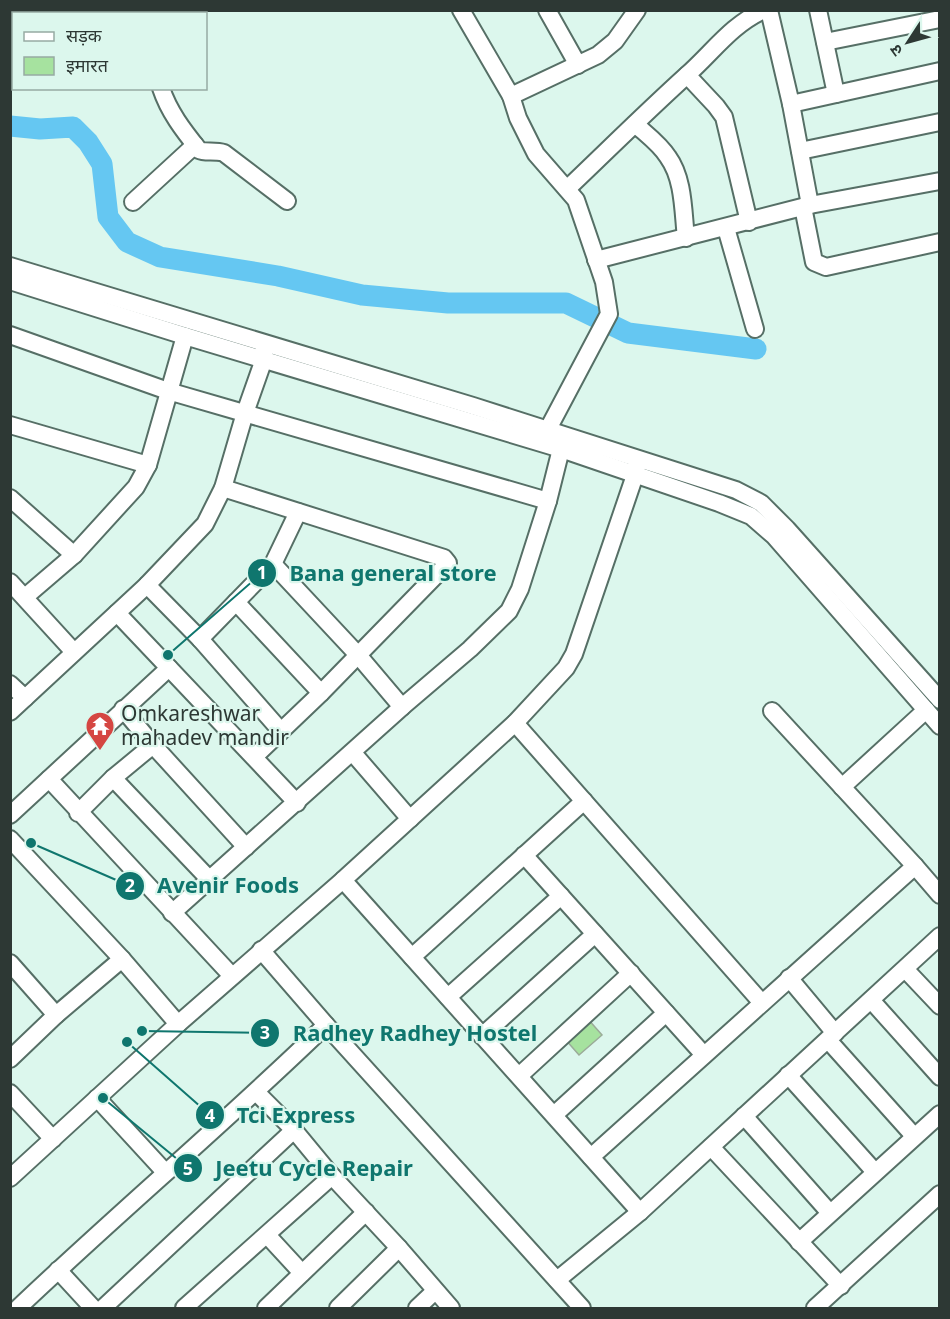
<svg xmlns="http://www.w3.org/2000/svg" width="950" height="1319" viewBox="0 0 950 1319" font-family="'Noto Sans','Noto Sans Devanagari',sans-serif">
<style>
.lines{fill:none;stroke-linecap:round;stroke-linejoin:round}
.river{stroke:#65c7f2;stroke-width:21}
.building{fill:#a6e29f;stroke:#9bac99;stroke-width:1.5}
.minor-casing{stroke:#566f66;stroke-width:20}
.minor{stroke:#fff;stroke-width:16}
.labels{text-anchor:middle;stroke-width:4.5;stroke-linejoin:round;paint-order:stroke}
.poi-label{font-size:21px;fill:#2d3834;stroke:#dcf7ed;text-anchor:start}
.leader{fill:none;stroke:#0f766e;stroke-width:2}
.callout-dot{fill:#0f766e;stroke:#dcf7ed;stroke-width:2}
.mark-label{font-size:18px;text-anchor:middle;font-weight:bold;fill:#fff}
.callout-label{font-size:22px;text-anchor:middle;font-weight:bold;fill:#0f766e;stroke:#dcf7ed;stroke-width:4.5;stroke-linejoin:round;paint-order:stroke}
</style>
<rect width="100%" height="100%" fill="#dcf7ed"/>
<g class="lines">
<path class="river" d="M10 126 40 129 73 127 88 142 102 164 108 217 127 242 160 257 278 276 362 295 448 303H566L628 333 756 349"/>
</g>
<path class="building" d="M587 1018 602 1035 579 1055 565 1039Z"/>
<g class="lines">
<g class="minor-casing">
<g id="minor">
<path d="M130 10 131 14"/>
<path d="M461 10 511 96 518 118 536 154 576 200 604 282 609 314 547 431"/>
<path d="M547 10 578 65"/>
<path d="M769 10 791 104 810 205"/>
<path d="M818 10 836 94"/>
<path d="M825 42 940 19"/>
<path d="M687 75 716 106 724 117 749 222"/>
<path d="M161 88C169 112 183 130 199 150 205 153 215 150 224 153L287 201"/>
<path d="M511 96 598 55 615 41 637 10"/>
<path d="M791 104 940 71"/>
<path d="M635 124C646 134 660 144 668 157 684 179 683 212 686 238"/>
<path d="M800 151 940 122"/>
<path d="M567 189C607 151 646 112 687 75 713 52 731 25 764 10"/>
<path d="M133 202 195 145"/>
<path d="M803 207 814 262 826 267 940 242"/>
<path d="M726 228 755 329"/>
<path d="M596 260 810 205 940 181"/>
<path d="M10 266 473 406 736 490 761 503 787 529 940 700"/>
<path d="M10 281 185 336 561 449 719 503 751 516 774 536 940 726"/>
<path d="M10 335 168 391 548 501"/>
<path d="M10 425 148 465"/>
<path d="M223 488 444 558 448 563 321 693 254 757"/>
<path d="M10 498 74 555"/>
<path d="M273 564 358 655 402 707"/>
<path d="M10 582 74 652"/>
<path d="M147 585 200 639 280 730"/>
<path d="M25 597 74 555 136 487 148 465 185 336"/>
<path d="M236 602 321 693"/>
<path d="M117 613 297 803"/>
<path d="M200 639 273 564 298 512"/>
<path d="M10 684 25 698"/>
<path d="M123 709 153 745 246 847"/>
<path d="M772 711 915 866 940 895"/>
<path d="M10 712 147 585 205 524 223 488 245 413 264 359V350"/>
<path d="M515 723 762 1003"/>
<path d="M353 753 410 819"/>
<path d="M113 778 209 879"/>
<path d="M49 779 232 976"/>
<path d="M842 787 926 710"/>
<path d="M78 813 113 778 153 745"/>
<path d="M10 815 169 668"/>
<path d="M10 839 122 959 178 1024"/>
<path d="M524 855 704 1055"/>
<path d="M343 880 640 1212"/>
<path d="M172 913 402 707 470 649 509 611 520 589 548 501 561 449"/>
<path d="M261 950 326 1025 582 1308"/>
<path d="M412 957 584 801"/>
<path d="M10 963 56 1015"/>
<path d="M905 969 940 1006"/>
<path d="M789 978 835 1033"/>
<path d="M448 997 561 896"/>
<path d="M871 1000 940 1077"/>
<path d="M482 1036 595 934"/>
<path d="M828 1040 914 1136"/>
<path d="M10 1059 56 1015 122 959"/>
<path d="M788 1075 875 1172"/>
<path d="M519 1076 631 973"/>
<path d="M256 1092 294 1130 332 1176 399 1248 451 1308"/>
<path d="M10 1093 53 1139"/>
<path d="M97 1098 165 1172"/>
<path d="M554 1115 666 1013"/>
<path d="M744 1116 830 1213"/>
<path d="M711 1147 841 1286"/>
<path d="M591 1157 915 866"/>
<path d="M10 1178 178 1024 343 880 515 723 566 668 574 654 635 475 637 464"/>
<path d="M267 1235 302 1273"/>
<path d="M799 1242 940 1114"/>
<path d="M58 1270 93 1308"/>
<path d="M557 1280 640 1212 940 936"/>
<path d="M18 1308C119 1212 226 1122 326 1025"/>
<path d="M103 1308 294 1130"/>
<path d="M184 1308 332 1176"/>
<path d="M266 1308 366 1212"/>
<path d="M338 1308 399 1248"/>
<path d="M417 1308 435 1291"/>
<path d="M815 1308 940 1194"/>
</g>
</g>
<use href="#minor" class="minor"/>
</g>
<defs>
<g id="temple-pin" transform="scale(1.5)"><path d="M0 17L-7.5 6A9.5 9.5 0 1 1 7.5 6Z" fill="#d54642" stroke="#dcf7ed"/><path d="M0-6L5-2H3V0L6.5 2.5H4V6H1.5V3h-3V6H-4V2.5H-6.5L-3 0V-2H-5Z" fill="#fff"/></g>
</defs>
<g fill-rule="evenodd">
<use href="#temple-pin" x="100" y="726"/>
</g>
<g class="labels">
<g class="poi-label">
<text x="121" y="721">Omkareshwar<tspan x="121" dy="24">mahadev mandir</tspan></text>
</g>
</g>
<path class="leader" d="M168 655L262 573M31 843L130 886M142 1031L265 1033M127 1042L210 1115M103 1098L188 1168"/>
<g class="callout-dot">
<circle cx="168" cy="655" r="6"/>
<circle cx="31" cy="843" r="6"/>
<circle cx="142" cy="1031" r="6"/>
<circle cx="127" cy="1042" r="6"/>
<circle cx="103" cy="1098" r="6"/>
<circle cx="262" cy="573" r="15"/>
<circle cx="130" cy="886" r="15"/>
<circle cx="265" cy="1033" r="15"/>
<circle cx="210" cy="1115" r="15"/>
<circle cx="188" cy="1168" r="15"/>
</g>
<g class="mark-label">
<text x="262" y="579">1</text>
<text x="130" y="892">2</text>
<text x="265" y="1039">3</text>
<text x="210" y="1122">4</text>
<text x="188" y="1175">5</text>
</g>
<g class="callout-label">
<text x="393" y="581">Bana general store</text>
<text x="228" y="893">Avenir Foods</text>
<text x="415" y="1041">Radhey Radhey Hostel</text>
<text x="296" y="1123">Tci Express</text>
<text x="314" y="1176">Jeetu Cycle Repair</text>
</g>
<rect width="950" height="1319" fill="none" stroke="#2d3834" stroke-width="24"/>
<rect x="12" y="12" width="195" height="78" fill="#dcf7ed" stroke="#96aba3" stroke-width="1.5"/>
<rect x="24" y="32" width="30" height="9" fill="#ffffff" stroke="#96aba3" stroke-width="1.5"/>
<text x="66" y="42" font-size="18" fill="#2d3834">सड़क</text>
<rect x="24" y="57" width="30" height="18" fill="#a6e29f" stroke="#96aba3" stroke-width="1.5"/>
<text x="66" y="72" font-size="18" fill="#2d3834">इमारत</text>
<g transform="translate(908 42) rotate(234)" stroke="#dcf7ed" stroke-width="4.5" paint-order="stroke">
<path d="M0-4.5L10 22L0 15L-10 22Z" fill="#2d3834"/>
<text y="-9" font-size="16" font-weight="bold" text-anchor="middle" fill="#2d3834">उ</text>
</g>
</svg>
